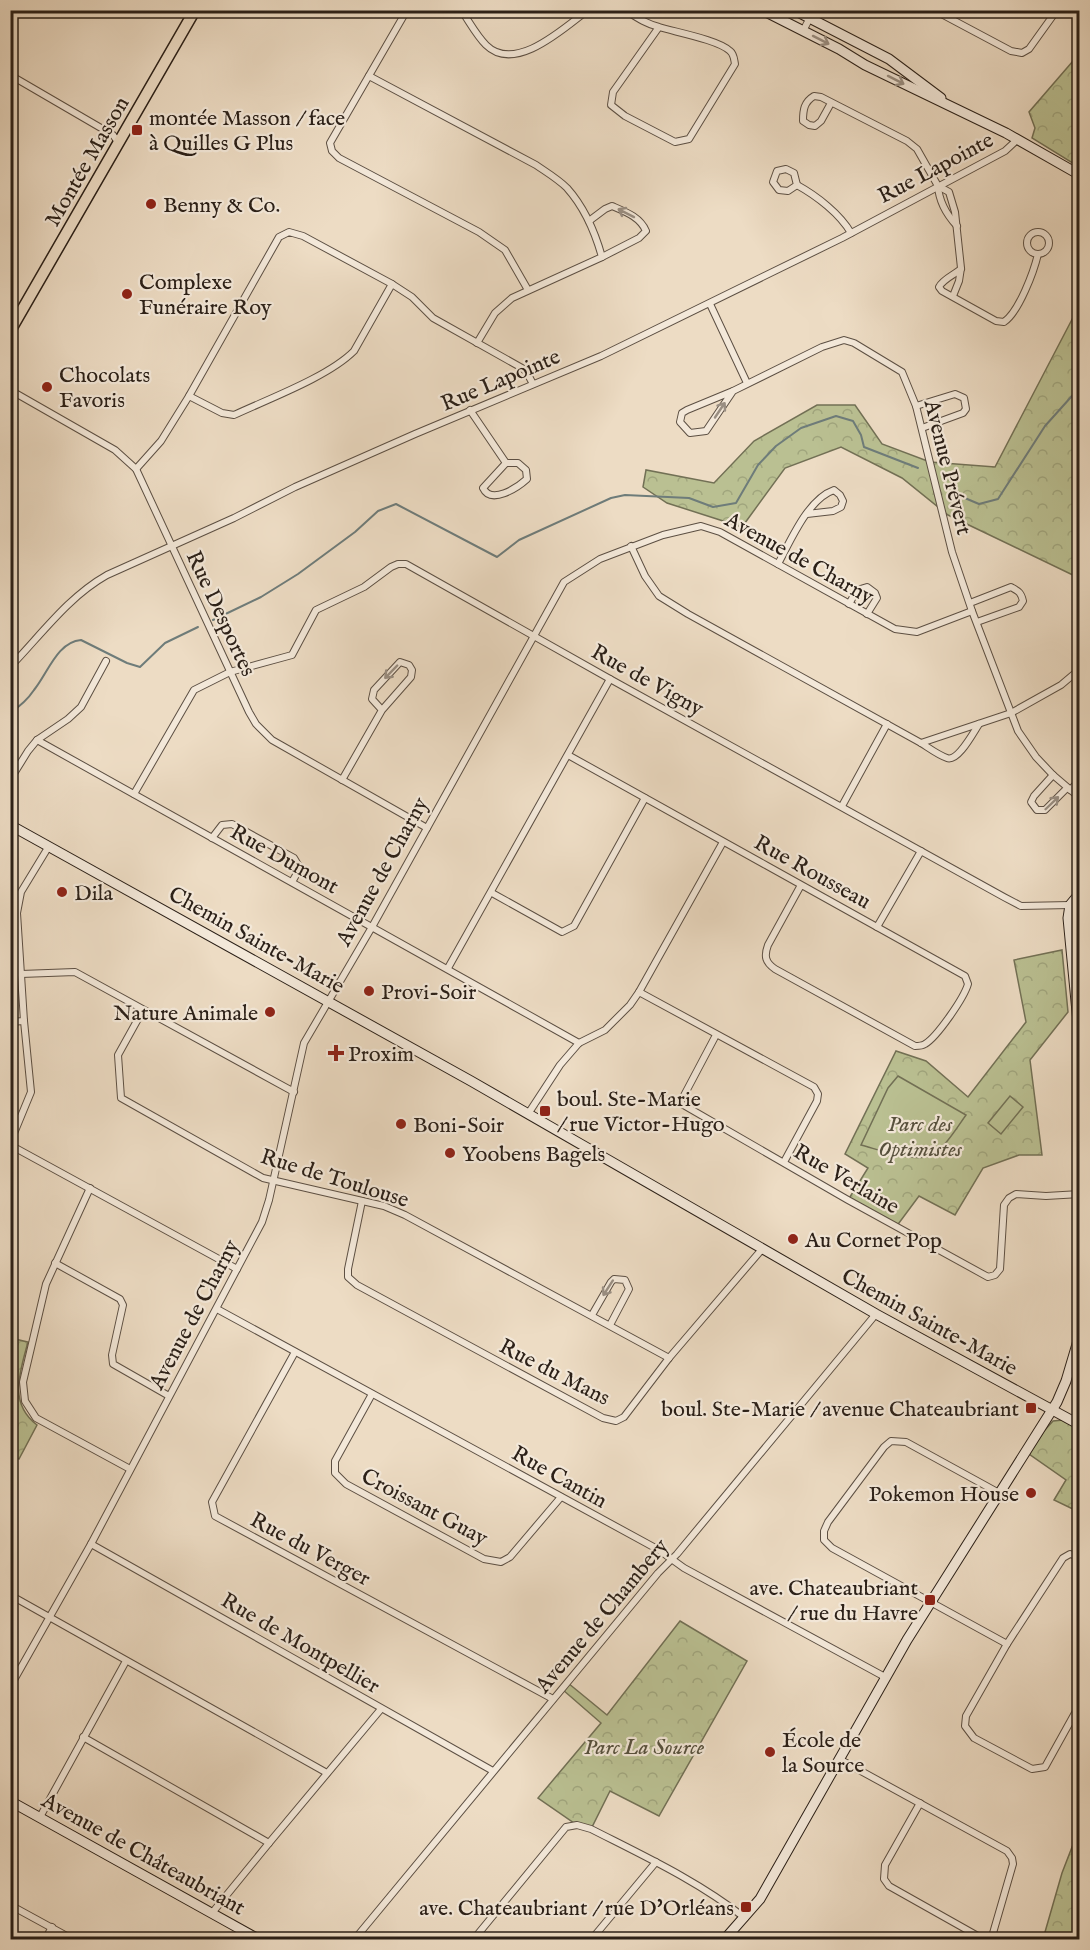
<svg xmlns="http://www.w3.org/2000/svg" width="1090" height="1950" viewBox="0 0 1090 1950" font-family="'IM FELL English',serif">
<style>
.forest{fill:url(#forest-crowns);stroke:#727055;stroke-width:1.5}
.pitch{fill:#bac092;stroke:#727055;stroke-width:1.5}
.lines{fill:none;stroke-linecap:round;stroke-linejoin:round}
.stream{stroke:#6e7c7a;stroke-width:2}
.street-casing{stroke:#5c4f43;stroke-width:8}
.secondary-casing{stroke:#2b2018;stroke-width:11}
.primary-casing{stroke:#2b2018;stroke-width:13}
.street{stroke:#f3e8d9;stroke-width:6}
.secondary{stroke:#f3e8d9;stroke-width:9}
.primary{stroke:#eddcc4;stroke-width:10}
.oneway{stroke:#998e82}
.poi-dot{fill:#8f2418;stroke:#f3e8d9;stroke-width:2}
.labels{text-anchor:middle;stroke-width:4.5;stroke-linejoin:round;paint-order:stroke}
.poi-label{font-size:22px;fill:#2b2018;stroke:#f3e8d9;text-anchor:start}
.street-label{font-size:22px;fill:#2b2018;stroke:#f3e8d9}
.park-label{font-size:22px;font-style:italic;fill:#56503d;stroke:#f3e8d9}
</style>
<defs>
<pattern id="forest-crowns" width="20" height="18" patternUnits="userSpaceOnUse" patternTransform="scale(1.5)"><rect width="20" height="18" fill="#bac092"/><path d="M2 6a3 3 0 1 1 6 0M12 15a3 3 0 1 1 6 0" fill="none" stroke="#a0a57d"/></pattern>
</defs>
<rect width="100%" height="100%" fill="#eddcc4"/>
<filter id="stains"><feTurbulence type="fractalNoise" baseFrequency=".00333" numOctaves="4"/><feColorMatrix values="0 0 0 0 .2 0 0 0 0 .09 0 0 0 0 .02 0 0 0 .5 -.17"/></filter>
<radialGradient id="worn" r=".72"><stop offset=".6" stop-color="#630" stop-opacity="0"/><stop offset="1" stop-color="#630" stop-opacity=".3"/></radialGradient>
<g class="forest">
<path d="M1079 54V167L1032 138 1035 128 1029 112Z"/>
<path d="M1079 306V578L948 515 902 478 841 447 785 468 742 527 667 503 643 487 646 470 714 483 754 441 817 405H855L882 444 930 462 995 467Z"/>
<path d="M1062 950 1068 1012 1030 1060 1042 1155H1019L983 1168 955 1215 919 1196 896 1227 848 1200 868 1168 845 1154 896 1051 926 1061 968 1097 1026 1022 1014 960Z"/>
<path d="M11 1338 28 1342C20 1372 8 1403 37 1425L19 1459 11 1455Z"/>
<path d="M1063 1420 1079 1429V1512L1054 1500 1066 1480 1029 1454 1044 1431 1053 1421Z"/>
<path d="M680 1621 747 1661 659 1816 610 1791 591 1829 577 1825 538 1798 601 1723 563 1690 568 1683 607 1715Z"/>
<path d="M1079 1829V1939H1043L1062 1873Z"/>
</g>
<g class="pitch">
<path d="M898 1076 966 1115C958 1126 944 1149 932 1155 913 1163 880 1150 861 1145L888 1088Z"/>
<path d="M1010 1096 1023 1107 1001 1134 988 1123Z"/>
</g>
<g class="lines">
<g class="stream">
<path d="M953 493 979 504 998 499 1045 426 1080 387"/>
<path d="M213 620 261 597 298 574 355 532 378 511 396 504 497 557 519 540 611 498 625 495 689 498 713 507 736 503 758 465 776 446 801 428 836 416 853 421 861 435 864 447 918 468"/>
<path d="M10 713C19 707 28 699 34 690 48 673 57 642 81 640L127 663 140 667 165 643 198 627"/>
</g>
<g class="street-casing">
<g id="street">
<path d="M407 10 330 143 332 151 339 158 479 232 505 250 528 290"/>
<path d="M461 10C469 21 476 35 486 45 515 74 564 28 588 10"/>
<path d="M625 10C636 17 646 24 659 27 675 32 719 40 730 51 734 54 734 59 735 64L689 139 675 142 625 116 611 105 613 92 659 27"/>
<path d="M934 10 1011 51 1022 53 1029 49 1057 10"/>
<path d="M10 24 19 10"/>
<path d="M803 31 814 10"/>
<path d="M10 75 113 135 118 142"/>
<path d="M369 76 536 165C546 172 558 179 567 188 584 207 595 232 602 257L512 298 495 313 477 343"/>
<path d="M831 103 821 121 815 126 809 125 803 121C803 110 804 102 814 96L821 97 907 141 917 149 938 186 949 192 955 212 961 268 959 281 953 296"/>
<path d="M786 169 794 173 797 185 788 191 779 190 773 182 777 171Z"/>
<path d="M797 185C817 196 840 214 851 233"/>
<path d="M938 186C939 202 946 214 957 226"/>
<path d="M589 221 605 209 612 206C626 212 640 217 646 231L639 238 602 257"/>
<circle cx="1038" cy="243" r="11"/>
<path d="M961 269C954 275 943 279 939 287L942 291 996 321 1004 322C1019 312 1034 271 1038 254"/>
<path d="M710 304 747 383"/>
<path d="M10 390 115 450 136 469 249 712 256 724 272 740 427 828"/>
<path d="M733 391 706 431 690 433 680 422 682 413 687 410 733 391 822 347 844 340 854 343 902 372 916 406 952 552 972 611 1018 731 1036 757 1053 775 1080 798"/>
<path d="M189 396 222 413 234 415C268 399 328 377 354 351L392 284"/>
<path d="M916 406 955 394 964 398 966 409 963 413 922 428"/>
<path d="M470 410 506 463"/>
<path d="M506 463H518L526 470 527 479C517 488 491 505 483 488Z"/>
<path d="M136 469 161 441 189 396 279 237 289 232 303 236 392 284 412 297 433 318 522 368 526 371 533 384"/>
<path d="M631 546 645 576 659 596 688 614 921 743C929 748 938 755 947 758 958 762 973 733 979 724"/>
<path d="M778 564C791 540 808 499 834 490L840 495 843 501 841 507 833 511 807 514"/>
<path d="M970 603 1011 587C1018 591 1021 592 1023 601L1019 607 977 622"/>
<path d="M849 604 857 590 867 587 875 593 877 598 867 614"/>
<path d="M10 667C41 635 68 597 107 575L234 518 295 487 415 434 601 356 842 238 1005 151 1018 139"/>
<path d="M37 740 579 1043"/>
<path d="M921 743 1011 713 1061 685 1080 669"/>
<path d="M568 755C700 829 833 902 965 976L968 984C964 998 937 1037 925 1044 922 1046 918 1046 915 1046L775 969C765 962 764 956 768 945L801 885"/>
<path d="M1053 775 1034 796 1031 802 1037 810H1045L1067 788"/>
<path d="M10 780 28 751 37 740 68 719 81 707 106 661"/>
<path d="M342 780 382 710 411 677 412 670 409 665 400 662 374 690 372 699 382 710"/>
<path d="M1070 790 1080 780"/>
<path d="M134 794 194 690 230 672 292 655 316 610 364 587 391 567 398 564H406L610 679 1004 897 1021 906 1070 905"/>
<path d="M842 806 887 724"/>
<path d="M212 838 222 825 232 824 294 858 300 868 292 882"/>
<path d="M492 893 562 932 574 926 645 798"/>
<path d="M877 927 921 851"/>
<path d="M448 968 610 679"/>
<path d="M21 974 75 972 294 1092"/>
<path d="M639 992 814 1087 818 1094 817 1101 784 1162"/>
<path d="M143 1010 118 1055 121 1098 263 1178 384 1206 405 1215 669 1358"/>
<path d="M10 1022 24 1021"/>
<path d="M716 1035 680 1103 848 1200 988 1277 995 1275 1000 1269 1004 1205 1009 1198 1016 1194 1046 1196 1080 1194"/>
<path d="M528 1114 560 1065 579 1043 605 1030 630 1005 639 992 723 842"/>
<path d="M10 1143 31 1092 24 1021 17 913 21 892 49 846"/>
<path d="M10 1145 237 1269"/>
<path d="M90 1188 46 1284 23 1382 25 1401 36 1418 130 1469"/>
<path d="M362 1201 348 1269V1277L357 1285 603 1418 616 1421 624 1417 669 1358 763 1248"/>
<path d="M55 1263 120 1299 123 1305 112 1355 113 1364 169 1396"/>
<path d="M217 1309 659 1550 684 1568 885 1677"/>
<path d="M592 1315 611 1282 614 1279 625 1280 629 1289 610 1325"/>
<path d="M295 1352 212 1502 215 1516 553 1699"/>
<path d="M372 1394 335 1461V1473L346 1484 484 1559 501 1562 510 1557 561 1497"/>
<path d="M999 1493 906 1442 891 1441 884 1447 828 1522 824 1531V1540L832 1548 1007 1644"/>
<path d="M91 1544 493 1771"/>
<path d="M1080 1557 1070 1554 1063 1558 1007 1644 966 1716 965 1726 974 1738 1032 1769 1045 1767 1080 1704"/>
<path d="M10 1595 327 1773"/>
<path d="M10 1687 91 1544 262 1222 269 1200 304 1043 372 927 564 582 600 559 663 535 701 526 720 532 895 629 917 632 972 611"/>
<path d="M83 1737 269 1843"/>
<path d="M839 1759 1007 1851 1012 1858 1013 1864 991 1940"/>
<path d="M920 1803 885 1865 884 1879 889 1886 985 1940"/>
<path d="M40 1817 126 1661"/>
<path d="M10 1905 74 1940"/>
<path d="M212 1913 269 1843 381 1709"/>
<path d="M45 1940 52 1927"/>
<path d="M354 1940 658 1573 677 1554 876 1314"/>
<path d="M473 1940 566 1827 577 1825 591 1829C644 1856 698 1881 745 1918"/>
<path d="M591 1940 656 1862"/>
</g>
</g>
<g class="secondary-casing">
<g id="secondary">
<path d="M762 10 839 49 865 65 1006 133 1080 175"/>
<path d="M794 10 889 59 941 98"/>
<path d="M10 825 471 1081 876 1314 1080 1425"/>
<path d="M1080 893 1070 905 1068 918 1080 1043"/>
<path d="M10 1801 260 1940"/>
<path d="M724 1940 760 1899 907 1640 1057 1402 1066 1381 1080 1334"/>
</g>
</g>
<g class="primary-casing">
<path id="primary" d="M10 331 195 10"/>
</g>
<use href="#street" class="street"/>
<use href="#secondary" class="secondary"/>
<use href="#primary" class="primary"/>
</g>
<defs><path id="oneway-shaft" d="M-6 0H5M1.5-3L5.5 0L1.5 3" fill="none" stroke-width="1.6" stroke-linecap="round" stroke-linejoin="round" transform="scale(1.5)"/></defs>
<g class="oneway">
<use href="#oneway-shaft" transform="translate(821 40) rotate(27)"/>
<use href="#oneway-shaft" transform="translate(896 80) rotate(27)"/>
<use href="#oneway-shaft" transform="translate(626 213) rotate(-153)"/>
<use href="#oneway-shaft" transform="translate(720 410) rotate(-56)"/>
<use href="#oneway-shaft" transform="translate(391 672) rotate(134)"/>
<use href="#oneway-shaft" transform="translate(1052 803) rotate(-44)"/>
<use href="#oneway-shaft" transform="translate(608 1288) rotate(123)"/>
</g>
<g class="poi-dot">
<rect x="131" y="124" width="12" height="12" rx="3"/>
<circle cx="151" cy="204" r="6"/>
<circle cx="127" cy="294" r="6"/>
<circle cx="47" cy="387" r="6"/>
<circle cx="62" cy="892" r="6"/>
<circle cx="369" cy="991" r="6"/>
<circle cx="270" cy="1012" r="6"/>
<path d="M333 1044h6v6h6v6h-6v6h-6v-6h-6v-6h6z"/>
<rect x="539" y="1105" width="12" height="12" rx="3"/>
<circle cx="401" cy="1124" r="6"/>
<circle cx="450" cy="1153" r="6"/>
<circle cx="793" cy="1239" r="6"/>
<rect x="1025" y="1402" width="12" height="12" rx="3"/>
<circle cx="1031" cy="1493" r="6"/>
<rect x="924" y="1594" width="12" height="12" rx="3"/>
<circle cx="770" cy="1752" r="6"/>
<rect x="740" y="1901" width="12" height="12" rx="3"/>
</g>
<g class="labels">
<g class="poi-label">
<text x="149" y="125">montée Masson / face<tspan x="149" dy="25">à Quilles G Plus</tspan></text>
<text x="163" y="212">Benny &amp; Co.</text>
<text x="139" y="289">Complexe<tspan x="139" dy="25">Funéraire Roy</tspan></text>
<text x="59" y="382">Chocolats<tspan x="59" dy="25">Favoris</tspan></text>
<text x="74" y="900">Dila</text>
<text x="381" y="999">Provi-Soir</text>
<text x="258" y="1020" text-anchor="end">Nature Animale</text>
<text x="348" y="1061">Proxim</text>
<text x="557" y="1106">boul. Ste-Marie<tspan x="557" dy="25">/ rue Victor-Hugo</tspan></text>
<text x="413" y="1132">Boni-Soir</text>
<text x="462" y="1161">Yoobens Bagels</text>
<text x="805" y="1247">Au Cornet Pop</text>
<text x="1019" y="1416" text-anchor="end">boul. Ste-Marie / avenue Chateaubriant</text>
<text x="1019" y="1501" text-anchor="end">Pokemon House</text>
<text x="918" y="1595" text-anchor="end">ave. Chateaubriant<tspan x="918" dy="25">/ rue du Havre</tspan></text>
<text x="782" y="1747">École de<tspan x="782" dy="25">la Source</tspan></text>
<text x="734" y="1915" text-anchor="end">ave. Chateaubriant / rue D'Orléans</text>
</g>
<g class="street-label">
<text transform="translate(86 161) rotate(-60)" y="8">Montée Masson</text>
<text transform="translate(935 167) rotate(-28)" y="8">Rue Lapointe</text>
<text transform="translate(500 379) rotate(-23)" y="8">Rue Lapointe</text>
<text transform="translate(949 467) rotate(76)" y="8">Avenue Prévert</text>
<text transform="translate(800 557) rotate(29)" y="8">Avenue de Charny</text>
<text transform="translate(222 613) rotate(65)" y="8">Rue Desportes</text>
<text transform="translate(648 679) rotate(29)" y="8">Rue de Vigny</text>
<text transform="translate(285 858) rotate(29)" y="8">Rue Dumont</text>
<text transform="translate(381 871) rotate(-61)" y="8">Avenue de Charny</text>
<text transform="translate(813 871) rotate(29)" y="8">Rue Rousseau</text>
<text transform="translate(257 939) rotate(29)" y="8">Chemin Sainte-Marie</text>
<text transform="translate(335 1177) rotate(17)" y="8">Rue de Toulouse</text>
<text transform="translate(847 1178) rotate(30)" y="8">Rue Verlaine</text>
<text transform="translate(193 1314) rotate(-62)" y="8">Avenue de Charny</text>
<text transform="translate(930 1321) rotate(29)" y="8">Chemin Sainte-Marie</text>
<text transform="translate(555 1371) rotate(27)" y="8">Rue du Mans</text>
<text transform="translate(560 1476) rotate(29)" y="8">Rue Cantin</text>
<text transform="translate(425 1506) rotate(28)" y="8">Croissant Guay</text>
<text transform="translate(311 1548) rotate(28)" y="8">Rue du Verger</text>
<text transform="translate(601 1615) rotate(-50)" y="8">Avenue de Chambery</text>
<text transform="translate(301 1642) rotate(30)" y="8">Rue de Montpellier</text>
<text transform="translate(144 1853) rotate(29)" y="8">Avenue de Châteaubriant</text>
</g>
<g class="park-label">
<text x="920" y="1131">Parc des<tspan x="920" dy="25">Optimistes</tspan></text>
<text x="644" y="1754">Parc La Source</text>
</g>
</g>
<rect width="1090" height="1950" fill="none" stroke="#eddcc4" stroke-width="36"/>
<rect x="12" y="12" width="1066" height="1926" fill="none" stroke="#2b2018" stroke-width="3"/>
<rect x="18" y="18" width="1054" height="1914" fill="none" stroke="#2b2018" stroke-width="1.5"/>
<rect width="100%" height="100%" filter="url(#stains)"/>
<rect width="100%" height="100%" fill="url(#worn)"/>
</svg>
